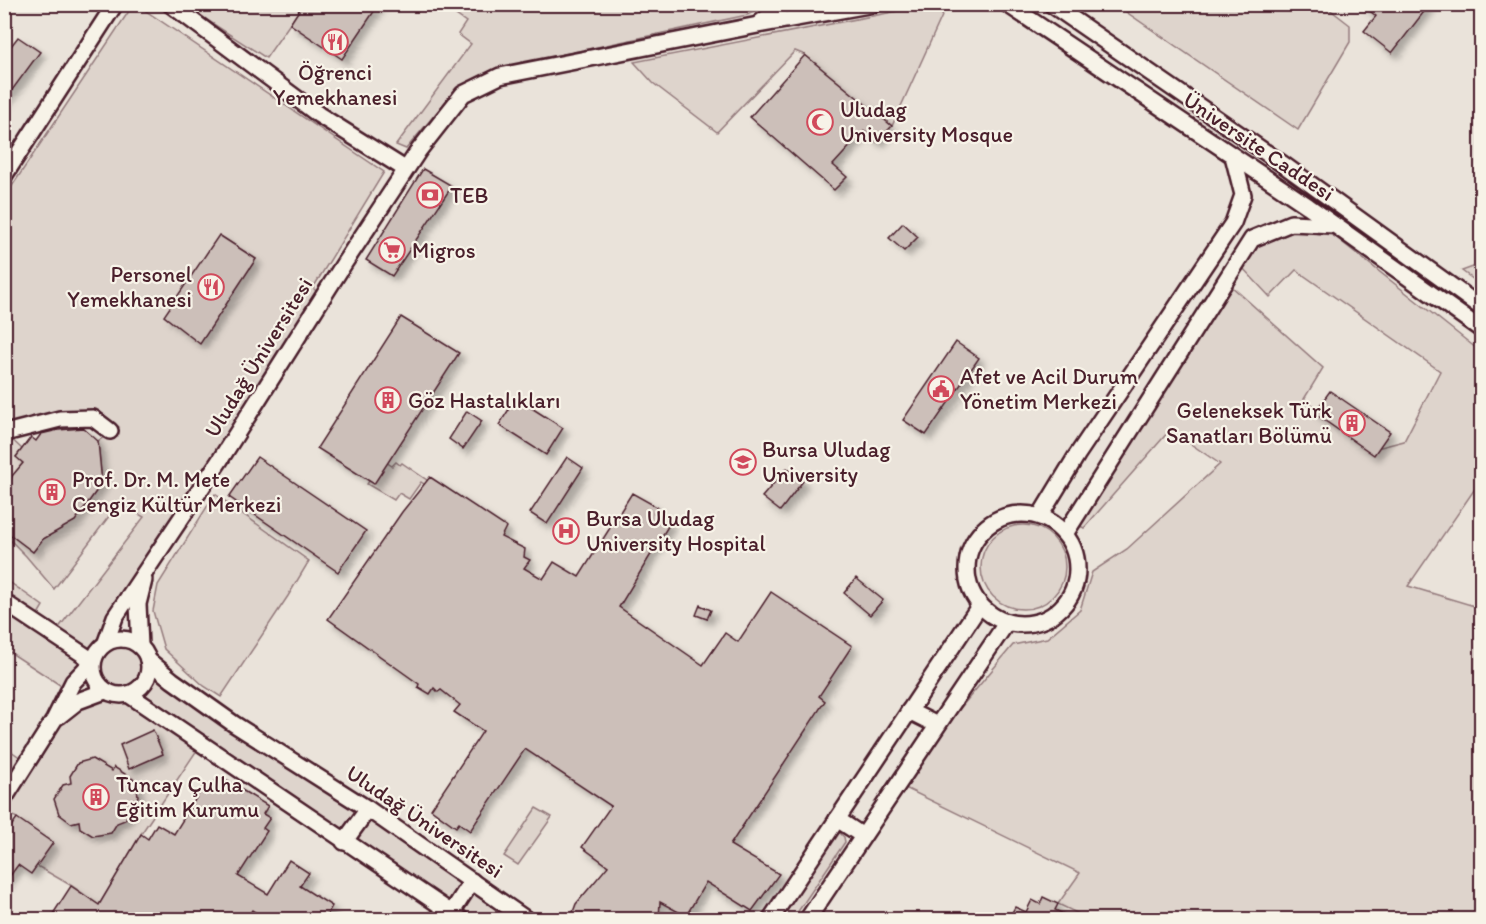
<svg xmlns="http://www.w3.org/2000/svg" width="1486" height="924" viewBox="0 0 1486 924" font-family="Itim,sans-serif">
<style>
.built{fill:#eae3da}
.green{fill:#ded4cc;stroke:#947a7c;stroke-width:1.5;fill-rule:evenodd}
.building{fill:#ccbfb9;stroke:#4a1f2b;stroke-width:1.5;filter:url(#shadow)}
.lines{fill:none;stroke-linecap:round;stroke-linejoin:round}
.minor-casing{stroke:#4a1f2b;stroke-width:20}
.minor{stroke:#f7f3e8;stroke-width:15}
.labels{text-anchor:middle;stroke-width:4.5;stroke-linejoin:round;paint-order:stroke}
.poi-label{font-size:22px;fill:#4a1f2b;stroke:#f7f3e8;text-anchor:start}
.street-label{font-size:22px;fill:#4a1f2b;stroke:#f7f3e8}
</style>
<defs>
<filter id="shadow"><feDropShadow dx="5.5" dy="5.5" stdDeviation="3" flood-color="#0004"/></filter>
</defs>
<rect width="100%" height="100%" fill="#f7f3e8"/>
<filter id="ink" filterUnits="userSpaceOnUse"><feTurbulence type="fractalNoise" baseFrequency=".0167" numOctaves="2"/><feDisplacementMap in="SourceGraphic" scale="12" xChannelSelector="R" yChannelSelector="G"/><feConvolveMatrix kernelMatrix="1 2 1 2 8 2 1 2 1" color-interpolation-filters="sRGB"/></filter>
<g filter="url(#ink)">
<path class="built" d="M5 5H1481V919L5 920Z"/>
<g class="green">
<path d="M133 5H137L384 172 313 288 322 297 108 637 86 656 93 661C104 631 137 632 148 660L527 919H425L436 902 201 744 141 834 99 905 72 886 37 866 17 818 5 812V747L27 762 54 720 104 690 94 678 92 670 69 691 5 649V579L43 606 34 621 54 634 144 517 119 503 54 589 26 556 5 535 4 530 33 552 43 539 75 521 102 483 98 441 119 427 88 412 5 423 4 198ZM220 236 256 259 200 343Z"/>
<path d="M184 5H303L266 58Z"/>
<path d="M463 5H770L747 15 494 69 456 89 406 149 396 145 471 44 458 34 466 22 456 15Z"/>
<path d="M784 5H873L758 25Z"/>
<path d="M929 5H947L892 126 805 55 795 51 717 132 653 83 634 62Z"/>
<path d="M1116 5H1324L1350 25V42L1298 130Z"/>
<path d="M1295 231 1333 235 1481 352V480L1408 586 1481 608V919H1089L1058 904 1080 873 897 784 1013 645 1047 638 1080 610 1092 572 1127 549 1220 464 1170 430 1084 528 1078 525 1230 285 1323 368 1304 399 1377 448 1404 441 1440 371 1296 270 1270 297 1240 265 1251 249Z"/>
<path d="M1481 264V285L1462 271Z"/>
<path d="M5 433 22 449 16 457 23 463 12 476 5 500Z"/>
<path d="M383 460 392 466 396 462 400 465 402 463 497 528 495 533 421 482 409 499 399 493 394 500 367 484Z"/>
<path d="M215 494 309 561 288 596 221 697 204 686 164 649 153 611 158 585Z"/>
<circle cx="1023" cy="567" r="42"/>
<path d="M536 808 552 817 518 865 504 856Z"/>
<path d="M840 833 844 837 845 842 793 919 776 920 836 834Z"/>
</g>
<g class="building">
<path d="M303 4H379L342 59 290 24Z"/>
<path d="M1361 4H1430L1392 53 1364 31 1376 16Z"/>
<path d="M18 37 40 52 4 101V55Z"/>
<path d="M805 55 892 126 877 142 864 131 833 165 847 177 834 190 750 117Z"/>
<path d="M423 169 452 186 392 276 366 260Z"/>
<path d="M903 223 918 237 904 251 889 238Z"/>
<path d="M219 235 256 259 200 344 164 316Z"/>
<path d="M401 317 459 353 374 484 317 448Z"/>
<path d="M956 342 979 358 926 435 903 420Z"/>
<path d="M1330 391 1390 432 1374 455 1314 413Z"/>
<path d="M516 398 563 428 546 455 499 425Z"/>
<path d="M467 411 482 421 463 449 449 439Z"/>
<path d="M83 428 98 441 102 483 75 521 43 539 33 552 4 530V500L12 476 23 463 16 457 31 437 36 441 41 434 58 430Z"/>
<path d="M257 457 366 531 338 572 229 497Z"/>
<path d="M567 457 583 468 547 524 530 513Z"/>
<path d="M787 468 803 481 780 511 762 497Z"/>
<path d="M430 477 506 527 501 537 525 549 524 557 530 560 524 568 543 579 554 562 579 577 632 493 657 507 654 513 670 523 619 607 703 665 725 633 738 642 771 592 852 646 819 696 825 701 730 845 779 874 752 911 706 882 686 916 660 902 659 920H570L576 904 608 866 582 847 611 806 525 749 470 831 459 823 456 827 431 809 483 731 454 712 460 705 441 690 438 692 434 688 430 694 418 687 419 684 328 619 402 512Z"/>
<path d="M856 578 883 600 870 615 844 593Z"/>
<path d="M700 605 711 610 707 619 696 615Z"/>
<path d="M153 730 163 754 129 769 120 745Z"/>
<path d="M92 759 112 771 114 767 136 781 138 796 125 820 117 823 111 833 93 836 80 828 79 821 71 823 59 814 54 799 63 785 71 783 70 776 78 763Z"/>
<path d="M216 780 223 784 227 781 268 806 263 814 270 818 263 828 267 831 238 876 268 894 289 860 309 873 300 886 332 906 324 920H267L252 910 246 920H49L71 886 99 905 141 834 148 839 157 824 174 834 204 785 210 789Z"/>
<path d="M17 818 53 843 31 874 18 865 4 884V836Z"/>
<path d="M1043 897 1058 904 1055 910 1076 920H1008L1015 907 1026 912 1032 900 1040 904Z"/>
</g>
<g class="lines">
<g class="minor-casing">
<g id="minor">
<path d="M170 4 319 115 405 169"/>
<path d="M1007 4 1308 206 1482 330"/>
<path d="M1051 4 1284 165 1482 308"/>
<path d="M760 23 784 4"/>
<path d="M4 176 115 4"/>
<path d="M4 437 5 433 60 419 93 418 110 431"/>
<circle cx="1022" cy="569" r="55"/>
<path d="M1040 516 1077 455 1233 223 1243 195 1233 156"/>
<path d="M1065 534 1252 239 1291 223 1334 225"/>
<path d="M4 602 93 661 73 682 54 720 4 799"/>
<circle cx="121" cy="667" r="28"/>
<path d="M106 642 115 617 220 460 345 262 419 150 463 94 500 76 758 25 874 4"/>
<path d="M140 646 138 604 144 580"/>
<path d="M148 660 172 680 234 724 368 809 527 920"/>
<path d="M128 694 462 920"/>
<path d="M909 711 937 725"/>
<path d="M59 716 78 701 105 691"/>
<path d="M837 819 863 836"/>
<path d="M344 842 368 809"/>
<path d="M452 912 472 881"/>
<path d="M770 920 980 605"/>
<path d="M807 920 1007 622"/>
</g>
</g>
<use href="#minor" class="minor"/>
</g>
</g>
<defs>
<g id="restaurant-ring" transform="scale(1.35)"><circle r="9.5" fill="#f7f3e8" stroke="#d1495b" stroke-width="1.5"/><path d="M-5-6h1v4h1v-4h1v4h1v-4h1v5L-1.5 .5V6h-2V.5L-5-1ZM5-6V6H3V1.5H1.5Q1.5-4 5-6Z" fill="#d1495b"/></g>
<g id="mosque-ring" transform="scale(1.35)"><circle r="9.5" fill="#f7f3e8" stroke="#d1495b" stroke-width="1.5"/><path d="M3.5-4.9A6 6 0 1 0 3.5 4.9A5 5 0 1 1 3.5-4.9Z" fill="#d1495b"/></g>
<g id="bank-ring" transform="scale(1.35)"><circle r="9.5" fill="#f7f3e8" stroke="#d1495b" stroke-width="1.5"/><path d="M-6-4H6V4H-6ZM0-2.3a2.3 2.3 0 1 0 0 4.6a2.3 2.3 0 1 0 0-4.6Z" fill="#d1495b"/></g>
<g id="supermarket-ring" transform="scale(1.35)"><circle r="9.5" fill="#f7f3e8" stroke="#d1495b" stroke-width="1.5"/><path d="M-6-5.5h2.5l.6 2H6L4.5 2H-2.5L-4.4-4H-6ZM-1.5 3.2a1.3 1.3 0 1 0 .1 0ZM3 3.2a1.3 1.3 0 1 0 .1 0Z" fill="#d1495b"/></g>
<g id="civic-ring" transform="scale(1.35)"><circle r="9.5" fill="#f7f3e8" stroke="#d1495b" stroke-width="1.5"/><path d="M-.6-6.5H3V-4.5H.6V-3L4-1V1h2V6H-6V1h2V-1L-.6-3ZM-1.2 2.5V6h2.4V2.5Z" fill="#d1495b"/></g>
<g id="building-ring" transform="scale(1.35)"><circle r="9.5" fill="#f7f3e8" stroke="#d1495b" stroke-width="1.5"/><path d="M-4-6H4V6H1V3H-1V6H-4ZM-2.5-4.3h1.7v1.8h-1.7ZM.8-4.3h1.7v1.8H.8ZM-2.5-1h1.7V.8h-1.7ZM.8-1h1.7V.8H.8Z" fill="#d1495b"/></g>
<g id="university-ring" transform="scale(1.35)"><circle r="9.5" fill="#f7f3e8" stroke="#d1495b" stroke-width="1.5"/><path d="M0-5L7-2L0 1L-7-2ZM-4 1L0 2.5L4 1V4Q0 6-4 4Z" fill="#d1495b"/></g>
<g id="hospital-ring" transform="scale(1.35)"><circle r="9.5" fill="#f7f3e8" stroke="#d1495b" stroke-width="1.5"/><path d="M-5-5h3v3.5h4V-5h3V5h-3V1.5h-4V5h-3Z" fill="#d1495b"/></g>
</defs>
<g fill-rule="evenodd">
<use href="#restaurant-ring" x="335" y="42"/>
<use href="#mosque-ring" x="820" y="122"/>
<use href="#bank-ring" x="430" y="195"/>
<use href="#supermarket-ring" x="392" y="250"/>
<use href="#restaurant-ring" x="211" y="287"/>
<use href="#civic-ring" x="941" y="389"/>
<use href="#building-ring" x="388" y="400"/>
<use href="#building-ring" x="1352" y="423"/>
<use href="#university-ring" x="743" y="462"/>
<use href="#building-ring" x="52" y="492"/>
<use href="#hospital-ring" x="566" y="531"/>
<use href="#building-ring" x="96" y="797"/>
</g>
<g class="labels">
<g class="poi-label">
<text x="335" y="80" text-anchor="middle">Öğrenci<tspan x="335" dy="25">Yemekhanesi</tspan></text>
<text x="840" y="117">Uludag<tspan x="840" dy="25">University Mosque</tspan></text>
<text x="450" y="203">TEB</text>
<text x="412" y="258">Migros</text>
<text x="192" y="282" text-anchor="end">Personel<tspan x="192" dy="25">Yemekhanesi</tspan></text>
<text x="960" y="384">Afet ve Acil Durum<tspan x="960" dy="25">Yönetim Merkezi</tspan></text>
<text x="408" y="408">Göz Hastalıkları</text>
<text x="1332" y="418" text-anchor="end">Geleneksek Türk<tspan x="1332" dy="25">Sanatları Bölümü</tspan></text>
<text x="762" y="457">Bursa Uludag<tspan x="762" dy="25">University</tspan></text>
<text x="72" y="487">Prof. Dr. M. Mete<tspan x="72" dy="25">Cengiz Kültür Merkezi</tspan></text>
<text x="586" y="526">Bursa Uludag<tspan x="586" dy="25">University Hospital</tspan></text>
<text x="116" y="792">Tuncay Çulha<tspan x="116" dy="25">Eğitim Kurumu</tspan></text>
</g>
<g class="street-label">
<text transform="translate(1259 146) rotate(34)" y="8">Üniversite Caddesi</text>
<text transform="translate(258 357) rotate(-58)" y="8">Uludağ Üniversitesi</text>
<text transform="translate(425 821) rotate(34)" y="8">Uludağ Üniversitesi</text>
</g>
</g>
<rect width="1486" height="924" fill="none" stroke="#f7f3e8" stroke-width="24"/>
<rect x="12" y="12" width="1462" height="900" fill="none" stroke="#4a1f2b" stroke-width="2" filter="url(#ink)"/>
</svg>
